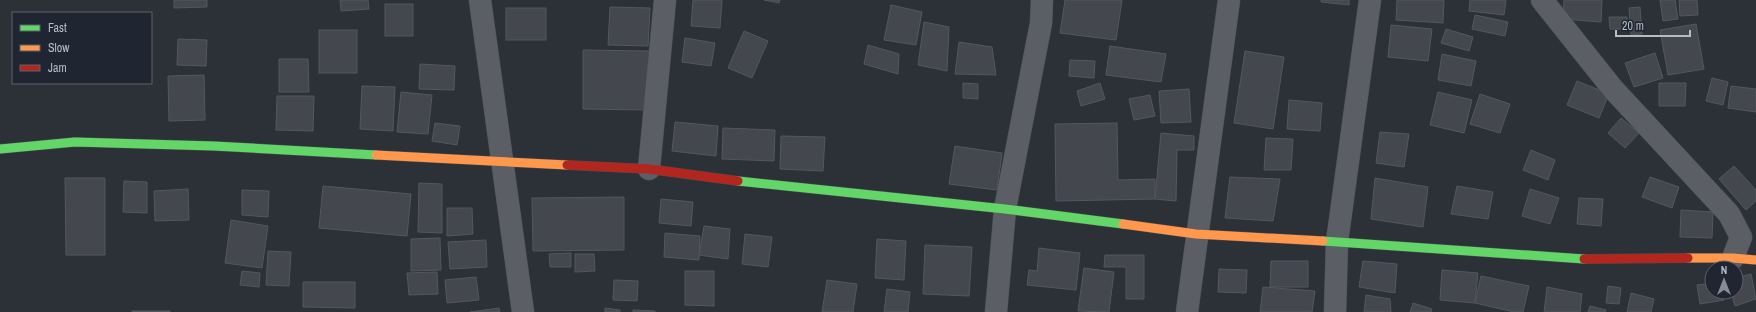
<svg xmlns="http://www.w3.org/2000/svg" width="1756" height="312" viewBox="0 0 1756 312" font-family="'Archivo Narrow',sans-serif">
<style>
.building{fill:#44474d;stroke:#53575f}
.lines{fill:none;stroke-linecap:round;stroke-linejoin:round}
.street-casing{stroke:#4a4c52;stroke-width:23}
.fast-casing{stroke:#4a4c52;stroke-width:10}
.slow-casing{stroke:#4a4c52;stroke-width:10}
.jam-casing{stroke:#4a4c52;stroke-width:10}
.street{stroke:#5b5e65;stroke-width:22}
.fast{stroke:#63d668;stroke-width:9}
.slow{stroke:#ff974d;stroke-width:9}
.jam{stroke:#b3261e;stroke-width:9}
</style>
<rect width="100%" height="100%" fill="#2c3037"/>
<g class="building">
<path d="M174 0H207V7L174 8Z"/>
<path d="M340 0H368L369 9 341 11Z"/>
<path d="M693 0H722L720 28 691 26Z"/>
<path d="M764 0H780L779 3Z"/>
<path d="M1065 0H1122L1116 40 1060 33Z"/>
<path d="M1321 0H1349V5L1321 2Z"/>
<path d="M1397 0H1444L1443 23 1396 20Z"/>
<path d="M1470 0H1506L1504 15 1469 11Z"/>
<path d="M1564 0H1602L1601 22 1563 19Z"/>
<path d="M1660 0H1675L1678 19 1663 21Z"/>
<path d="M1679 0H1697L1698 15 1680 16Z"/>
<rect x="385" y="4" width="28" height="32"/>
<path d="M891 5 922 12 916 45 884 40Z"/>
<path d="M610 7 650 8 648 46 608 45Z"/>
<path d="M1640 7 1642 34 1631 35 1629 8Z"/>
<rect x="506" y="8" width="40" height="32"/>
<path d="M1475 15 1508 22 1505 36 1472 29Z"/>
<path d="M1609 17H1627V29H1610Z"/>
<path d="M924 22 949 27 947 71 918 65Z"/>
<path d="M1696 24 1704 69 1668 75 1660 30Z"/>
<path d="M1391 25 1432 29 1428 61 1388 57Z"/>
<path d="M1446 29 1473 37 1469 51 1441 43Z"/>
<rect x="319" y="30" width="38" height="43"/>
<path d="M744 31 768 41 752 78 728 68Z"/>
<path d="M685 38 715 43 711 66 682 62Z"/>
<path d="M178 39 207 40 206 66 177 65Z"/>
<path d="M959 42 992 47 996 75 955 74Z"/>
<path d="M868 45 899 54 898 74 864 64Z"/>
<path d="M1110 46 1166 54 1161 82 1106 75Z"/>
<path d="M583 50 649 51 648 110 583 109Z"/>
<path d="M1245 51 1284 57 1273 129 1234 123Z"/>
<path d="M1655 53 1663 78 1634 87 1625 63Z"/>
<path d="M1442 54 1476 61 1471 86 1438 80Z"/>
<path d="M279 59H308L309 92H279Z"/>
<path d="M1070 60 1095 61 1094 78 1069 76Z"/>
<path d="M420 64 455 66 454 90 419 89Z"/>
<path d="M204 75 205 120 169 121 168 76Z"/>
<path d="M1712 78 1728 82 1723 105 1706 101Z"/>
<path d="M1577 81 1609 94 1599 118 1567 105Z"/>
<path d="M963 83 978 84V99L963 98Z"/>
<path d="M1100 83 1105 99 1081 106 1077 91Z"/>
<path d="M1659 83H1686L1685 106H1659Z"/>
<path d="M362 86 395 87 393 131 360 129Z"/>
<path d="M1731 86 1756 89V112L1728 108Z"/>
<path d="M1189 89 1191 122 1161 123 1159 91Z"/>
<path d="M401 92 432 95 428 134 397 132Z"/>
<path d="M1438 92 1472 100 1464 133 1430 125Z"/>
<path d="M1480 94 1510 104 1500 133 1470 124Z"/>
<path d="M1150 95 1155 116 1134 120 1129 99Z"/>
<path d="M277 96H314L313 131 276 130Z"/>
<path d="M1289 100 1322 103 1320 131 1287 129Z"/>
<path d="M1621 118 1639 133 1625 148 1608 133Z"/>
<path d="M675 122 718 126 716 156 672 151Z"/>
<path d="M435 123 460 126 457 145 432 141Z"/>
<path d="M1117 123 1118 180 1155 179V199L1056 201 1055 124Z"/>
<path d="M723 128 775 130 774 161 722 159Z"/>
<path d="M1380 132 1409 134 1404 167 1376 163Z"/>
<path d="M1161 133 1194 136V150H1177L1176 201 1155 199Z"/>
<path d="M781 136 825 137 823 171 780 169Z"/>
<path d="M1266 138 1293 139 1291 170H1264Z"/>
<path d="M955 146 1002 153 997 190 949 184Z"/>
<path d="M1531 150 1555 160 1548 180 1523 170Z"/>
<path d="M1734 166 1756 190V201L1746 210 1719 179Z"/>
<path d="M1230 177 1280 179 1273 221 1225 218Z"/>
<path d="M1650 177 1679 187 1672 208 1642 197Z"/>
<path d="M65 178H105V255H66Z"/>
<path d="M1375 178 1428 187 1423 227 1371 219Z"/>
<path d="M124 181 147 182V213L123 212Z"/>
<path d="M419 183 442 184V233L418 232Z"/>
<path d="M323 186 411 194 407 236 319 228Z"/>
<path d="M1457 186 1493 192 1488 219 1451 214Z"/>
<path d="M188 189 189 220 155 221 154 191Z"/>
<path d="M1530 189 1559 198 1550 224 1522 216Z"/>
<path d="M242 190 269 191 268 217 242 215Z"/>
<path d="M624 197V250L533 251 532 198Z"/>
<path d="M1579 198 1603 199 1601 226 1577 224Z"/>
<path d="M661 199 693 202 691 226 659 223Z"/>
<path d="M447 208H472L473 234 447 236Z"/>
<path d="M1681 210 1713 212 1712 238 1680 237Z"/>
<path d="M231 220 268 226 262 268 225 263Z"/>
<path d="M704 226 730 229 728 259 699 255Z"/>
<path d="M665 233 700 236 699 260 664 257Z"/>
<path d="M745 234 772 237 768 267 742 264Z"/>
<path d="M440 238 441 270 411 271V239Z"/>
<path d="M877 239 906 241 904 280 875 278Z"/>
<path d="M486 240 487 267 450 269 448 242Z"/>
<path d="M925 245 972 247 969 296 923 294Z"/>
<path d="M1039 248 1080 253 1076 290 1027 285 1029 270 1037 271Z"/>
<path d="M268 251 291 252 289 286 266 285Z"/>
<path d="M571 253V267H550L549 254Z"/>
<path d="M575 254H594L595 271 575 272Z"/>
<path d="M1105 255H1144V299H1126V267H1104Z"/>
<path d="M1271 261H1308V287H1270Z"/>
<path d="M1363 261 1397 264 1395 293 1359 287Z"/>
<path d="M1084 268 1114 272 1109 312 1078 311Z"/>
<path d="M1219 269 1247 270 1246 293 1218 292Z"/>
<path d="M1442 270 1478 273 1475 303 1440 300Z"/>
<path d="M242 271 260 273 259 287 240 285Z"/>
<path d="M685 271H714V306L685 305Z"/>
<path d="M437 272 438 294 409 295 407 273Z"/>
<path d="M1751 274 1756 299 1735 306 1731 292H1736V278Z"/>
<path d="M1481 276 1529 286 1523 312H1514L1475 303Z"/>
<path d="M476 277 479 300 447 303 445 280Z"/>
<path d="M614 280 638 281 637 301 613 300Z"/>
<path d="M827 280 857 284 853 312H822Z"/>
<path d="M303 282H355V308L303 307Z"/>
<path d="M1712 283V292H1722L1724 300 1700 304 1697 285Z"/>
<path d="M1608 286 1621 288 1619 304 1606 303Z"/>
<path d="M1263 287 1315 291 1312 312H1260Z"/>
<path d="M1547 287 1582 294 1580 312H1544Z"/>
<path d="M887 289 910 292 908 312H884Z"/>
<path d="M1631 293 1654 299 1651 312H1627Z"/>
<path d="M1366 295 1390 299 1391 312H1364Z"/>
<path d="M1413 303 1432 309 1431 312H1410Z"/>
<path d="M1590 306 1606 310 1605 312H1588Z"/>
<path d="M499 308 500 312H470Z"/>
<path d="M605 308 620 310V312H605Z"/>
<path d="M633 310 655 311V312H633Z"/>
<rect x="132" y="311" width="38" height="1"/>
</g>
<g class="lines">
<g class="street-casing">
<g id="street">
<path d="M480 0 523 312"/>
<path d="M1542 0 1613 89 1729 214 1741 237 1733 258"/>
<path d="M649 169 665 0"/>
<path d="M996 312 1005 209 1041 23 1042 0"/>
<path d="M1187 312 1229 0"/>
<path d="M1335 312 1337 242 1370 0"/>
</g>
</g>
<g class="fast-casing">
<g id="fast">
<path d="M0 149 75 142 214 146 376 155"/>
<path d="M738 181 1005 209 1123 224"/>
<path d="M1323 241 1584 259"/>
</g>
</g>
<g class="slow-casing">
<g id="slow">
<path d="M376 155 567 165"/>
<path d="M1123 224 1196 234 1323 241"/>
<path d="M1688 258H1733L1756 260"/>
</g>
</g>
<g class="jam-casing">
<g id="jam">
<path d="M567 165 649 169 738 181"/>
<path d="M1584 259 1688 258"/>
</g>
</g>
<use href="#street" class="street"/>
<use href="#fast" class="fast"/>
<use href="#slow" class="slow"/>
<use href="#jam" class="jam"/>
</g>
<rect x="12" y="12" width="140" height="72" fill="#1f2631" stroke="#5b626d"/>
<rect x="20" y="25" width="20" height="6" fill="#63d668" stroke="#5b626d"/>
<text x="48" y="32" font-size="12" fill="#b6bcc7">Fast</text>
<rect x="20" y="45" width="20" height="6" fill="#ff974d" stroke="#5b626d"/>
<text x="48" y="52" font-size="12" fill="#b6bcc7">Slow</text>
<rect x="20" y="65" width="20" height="6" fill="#b3261e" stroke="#5b626d"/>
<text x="48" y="72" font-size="12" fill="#b6bcc7">Jam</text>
<g transform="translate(1724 280)"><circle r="19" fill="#1f2631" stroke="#5b626d"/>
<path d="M0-3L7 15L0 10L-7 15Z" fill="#868b95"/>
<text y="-6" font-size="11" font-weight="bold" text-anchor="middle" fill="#b6bcc7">N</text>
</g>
<path d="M1616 30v6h74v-6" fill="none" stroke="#b6bcc7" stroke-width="2"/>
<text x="1622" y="30" font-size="12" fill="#b6bcc7" stroke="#1f2631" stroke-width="3" paint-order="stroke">20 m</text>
</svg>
